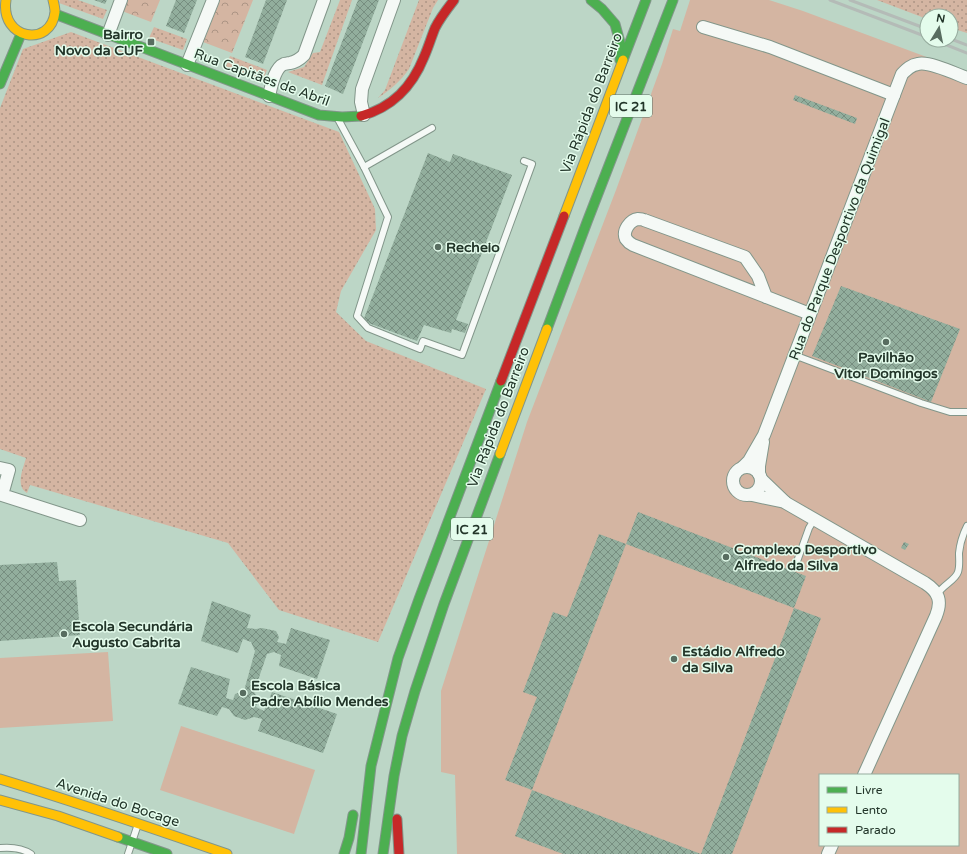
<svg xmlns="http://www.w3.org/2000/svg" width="967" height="854" viewBox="0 0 967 854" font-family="'Varela Round',sans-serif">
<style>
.grass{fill:url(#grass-dots)}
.park{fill:url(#park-crowns)}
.pitch{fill:#d4b5a2;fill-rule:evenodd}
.building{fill:url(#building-cross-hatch)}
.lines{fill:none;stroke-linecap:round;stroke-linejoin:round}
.lane-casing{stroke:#82968a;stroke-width:8}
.street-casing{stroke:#82968a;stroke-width:14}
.fast-casing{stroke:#82968a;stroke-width:11}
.slow-casing{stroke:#82968a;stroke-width:11}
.jam-casing{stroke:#82968a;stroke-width:11}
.lane{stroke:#f5f9f6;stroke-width:6}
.street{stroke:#f5f9f6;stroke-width:12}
.fast{stroke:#4caf50;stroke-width:9}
.slow{stroke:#ffc107;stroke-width:9}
.jam{stroke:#c62828;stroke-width:9}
.rail{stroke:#b4bbb7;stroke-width:3}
.poi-dot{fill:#586d60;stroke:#e4fcec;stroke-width:1.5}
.labels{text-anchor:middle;stroke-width:3;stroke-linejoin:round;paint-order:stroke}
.shield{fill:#e4fcec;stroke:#5c7164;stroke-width:1}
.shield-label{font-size:13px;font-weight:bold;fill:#223529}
.poi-label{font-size:14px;font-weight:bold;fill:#223529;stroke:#e4fcec;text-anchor:start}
.street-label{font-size:14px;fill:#223529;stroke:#e4fcec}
</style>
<defs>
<pattern id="grass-dots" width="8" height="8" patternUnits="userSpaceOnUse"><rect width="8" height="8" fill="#d4b5a2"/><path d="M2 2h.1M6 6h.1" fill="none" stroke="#ac9484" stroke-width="1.8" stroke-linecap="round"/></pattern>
<pattern id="park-crowns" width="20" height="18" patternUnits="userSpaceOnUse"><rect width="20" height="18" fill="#d4b5a2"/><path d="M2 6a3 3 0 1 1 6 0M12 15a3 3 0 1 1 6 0" fill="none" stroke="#ac9484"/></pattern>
<pattern id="building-cross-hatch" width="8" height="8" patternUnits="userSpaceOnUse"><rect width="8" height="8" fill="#92ae9d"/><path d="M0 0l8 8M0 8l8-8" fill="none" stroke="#778e80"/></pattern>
</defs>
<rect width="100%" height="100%" fill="#bcd6c6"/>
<g class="grass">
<path d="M60 0H78L107 10 103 19 59 3Z"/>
<path d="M340 0H352L322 85 288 72 304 67 313 53 320 52Z"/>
<path d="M419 0H438L433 8 409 69C401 81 390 90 378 98L385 90Z"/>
<path d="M877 0H967V33L951 28V16H927V19Z"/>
<path d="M154 27 187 39 183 50 149 38Z"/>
<path d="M71 32 339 132 375 209 376 230 341 291 336 312 366 341 486 389 378 642 279 610 228 543 30 485 27 493C15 486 23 469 26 458L0 449V108L23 49Z"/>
<path d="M230 56 267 70 262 82 225 68Z"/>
</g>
<g class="park">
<path d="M126 0H160L151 22 122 11Z"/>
<path d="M220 0H253L232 53 203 42Z"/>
</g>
<g class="pitch">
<path d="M690 0H769L803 11 940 62 936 72 967 85V854H457L455 775 441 772V691L527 422 616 190 662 64 673 29 680 31ZM820 775H958V845H820Z"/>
<path d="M108 652 113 721 0 728V658Z"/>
<path d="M181 726 315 770 294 834 160 790Z"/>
</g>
<g class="building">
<path d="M94 0H107L105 4Z"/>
<path d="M176 0H197L184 33 166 26Z"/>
<path d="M266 0H287L263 64 245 57Z"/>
<path d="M358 0H379L343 94 325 86Z"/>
<path d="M795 95 857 118 855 124 793 100Z"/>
<path d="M428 153 450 162 453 154 512 175 456 320 468 324 465 333 452 329 451 333 424 325 417 341 363 321Z"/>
<path d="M841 286 960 329 931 402 812 356Z"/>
<path d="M638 512 806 576 794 608 821 618 732 854H701L794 608 626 544Z"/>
<path d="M599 534 626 544 532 790 505 780 537 697 523 692 553 612 567 617Z"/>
<path d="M904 542 909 544 905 550 901 548Z"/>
<path d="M57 562 59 581 76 580 80 635 0 641V565Z"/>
<path d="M212 601 251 615 247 628 256 629 262 628 276 631 279 637 277 642 286 644 291 628 330 640 317 679 279 666 281 655 274 652 267 654 254 692 258 698 256 707 264 711 272 692 337 714 323 753 258 731 262 719 254 717 245 720 234 716 229 709 222 707 217 716 178 704 191 667 230 679 226 698 233 700 235 694 244 691 255 651 251 642 243 639 238 653 201 641Z"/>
<path d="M532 790 701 854H563L515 836Z"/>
</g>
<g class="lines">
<g class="lane-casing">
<g id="lane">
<path d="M338 119 364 167 388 217 357 316 368 328 420 349 423 341 462 355 532 164 524 161"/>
<path d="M364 167 432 128"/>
<path d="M794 355 921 403 950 412H967"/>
<path d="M795 567 809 528 812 523 816 520"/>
<path d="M937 595C942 585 955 581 958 572 960 566 959 559 959 553 960 543 963 534 967 526"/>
<path d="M0 848C11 847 22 848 31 854"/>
<path d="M128 854 138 824"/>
</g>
</g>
<g class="street-casing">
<g id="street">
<path d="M703 27 770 47 894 95"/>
<path d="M108 35 121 0"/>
<path d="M187 65 213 0"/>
<path d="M269 96C271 88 274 68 284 64 284 64 289 63 290 63 296 62 300 59 304 55L324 0"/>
<path d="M364 115 361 102 362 89 394 0"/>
<path d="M766 297 758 276 745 257 644 220C642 219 640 219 638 219 630 220 622 231 626 239 628 242 631 244 633 245L810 314"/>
<circle cx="747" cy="481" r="14"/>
<path d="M743 467 749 461 764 435 902 74C907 69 911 65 918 64 929 61 956 74 967 78"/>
<path d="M0 468 9 470 2 495 80 520"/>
<path d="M759 474V466L763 442"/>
<path d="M761 479 786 503 925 583C939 592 942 601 936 616L864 775"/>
<path d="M752 495 785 502"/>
<path d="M828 854 832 845"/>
</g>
</g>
<g class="fast-casing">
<g id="fast">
<path d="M591 0 602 9 615 24 621 46 620 60"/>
<path d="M55 14 319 115 342 117 361 116"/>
<path d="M623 60 646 0"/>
<path d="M0 84 21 34"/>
<path d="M547 329 587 222 673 0"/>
<path d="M118 837 167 854"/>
<path d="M344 854 349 838 353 815"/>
<path d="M361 854 371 766 398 658 419 599 501 381"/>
<path d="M383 854 394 776 402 736 415 691 444 604 500 454"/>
</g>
</g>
<g class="slow-casing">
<g id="slow">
<path d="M6 0C0 40 51 48 55 12 55 8 54 4 53 0"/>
<path d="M564 216 623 60"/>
<path d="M500 454 547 329"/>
<path d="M0 779C76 802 152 828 227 854"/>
<path d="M0 800 58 816 118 837"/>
</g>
</g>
<g class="jam-casing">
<g id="jam">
<path d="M361 116C393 107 412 87 424 57 428 48 431 38 435 28 440 18 447 9 454 0"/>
<path d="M501 381 564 216"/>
<path d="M397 819 399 854"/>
</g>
</g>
<use href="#lane" class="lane"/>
<use href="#street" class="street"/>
<use href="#fast" class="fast"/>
<use href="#slow" class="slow"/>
<use href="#jam" class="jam"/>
<g class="rail">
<path d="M830 0 927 37"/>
<path d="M850 0 927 29"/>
<path d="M951 39 967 45"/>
<path d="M934 40 967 53"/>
</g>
</g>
<g class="poi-dot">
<rect x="147" y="38" width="8" height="8" rx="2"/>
<circle cx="438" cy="247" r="4"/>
<circle cx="886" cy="342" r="4"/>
<circle cx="726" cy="557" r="4"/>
<circle cx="64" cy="634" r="4"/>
<circle cx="674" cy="659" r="4"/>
<circle cx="243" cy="693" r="4"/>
</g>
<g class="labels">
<g class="shield">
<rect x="610" y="95" width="42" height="22" rx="3"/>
<rect x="451" y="518" width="42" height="22" rx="3"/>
</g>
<g class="shield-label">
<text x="631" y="111">IC 21</text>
<text x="472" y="534">IC 21</text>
</g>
<g class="poi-label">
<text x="143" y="39" text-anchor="end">Bairro<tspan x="143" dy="16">Novo da CUF</tspan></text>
<text x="446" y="252">Recheio</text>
<text x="886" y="362" text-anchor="middle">Pavilhão<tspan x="886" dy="16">Vitor Domingos</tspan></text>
<text x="734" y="554">Complexo Desportivo<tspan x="734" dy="16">Alfredo da Silva</tspan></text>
<text x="72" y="631">Escola Secundária<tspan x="72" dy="16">Augusto Cabrita</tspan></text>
<text x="682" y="656">Estádio Alfredo<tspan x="682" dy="16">da Silva</tspan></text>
<text x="251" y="690">Escola Básica<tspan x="251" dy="16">Padre Abílio Mendes</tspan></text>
</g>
<g class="street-label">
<text transform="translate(262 77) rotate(20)" y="5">Rua Capitães de Abril</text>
<text transform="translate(591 103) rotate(-69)" y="5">Via Rápida do Barreiro</text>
<text transform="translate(839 239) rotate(-69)" y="5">Rua do Parque Desportivo da Quimigal</text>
<text transform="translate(498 417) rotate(-69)" y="5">Via Rápida do Barreiro</text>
<text transform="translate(118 802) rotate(18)" y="5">Avenida do Bocage</text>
</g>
</g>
<rect x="819" y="774" width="140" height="72" fill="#e4fcec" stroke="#96ac9e"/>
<rect x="827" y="787" width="20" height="6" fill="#4caf50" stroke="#96ac9e"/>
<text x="855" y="794" font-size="12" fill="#223529">Livre</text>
<rect x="827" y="807" width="20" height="6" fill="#ffc107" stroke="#96ac9e"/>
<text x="855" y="814" font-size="12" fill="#223529">Lento</text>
<rect x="827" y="827" width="20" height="6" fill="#c62828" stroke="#96ac9e"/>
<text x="855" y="834" font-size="12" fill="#223529">Parado</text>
<g transform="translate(939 28) rotate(10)"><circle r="19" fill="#e4fcec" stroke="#96ac9e"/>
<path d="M0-3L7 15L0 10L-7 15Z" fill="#586d60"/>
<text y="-6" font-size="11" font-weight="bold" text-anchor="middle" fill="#223529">N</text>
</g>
</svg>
